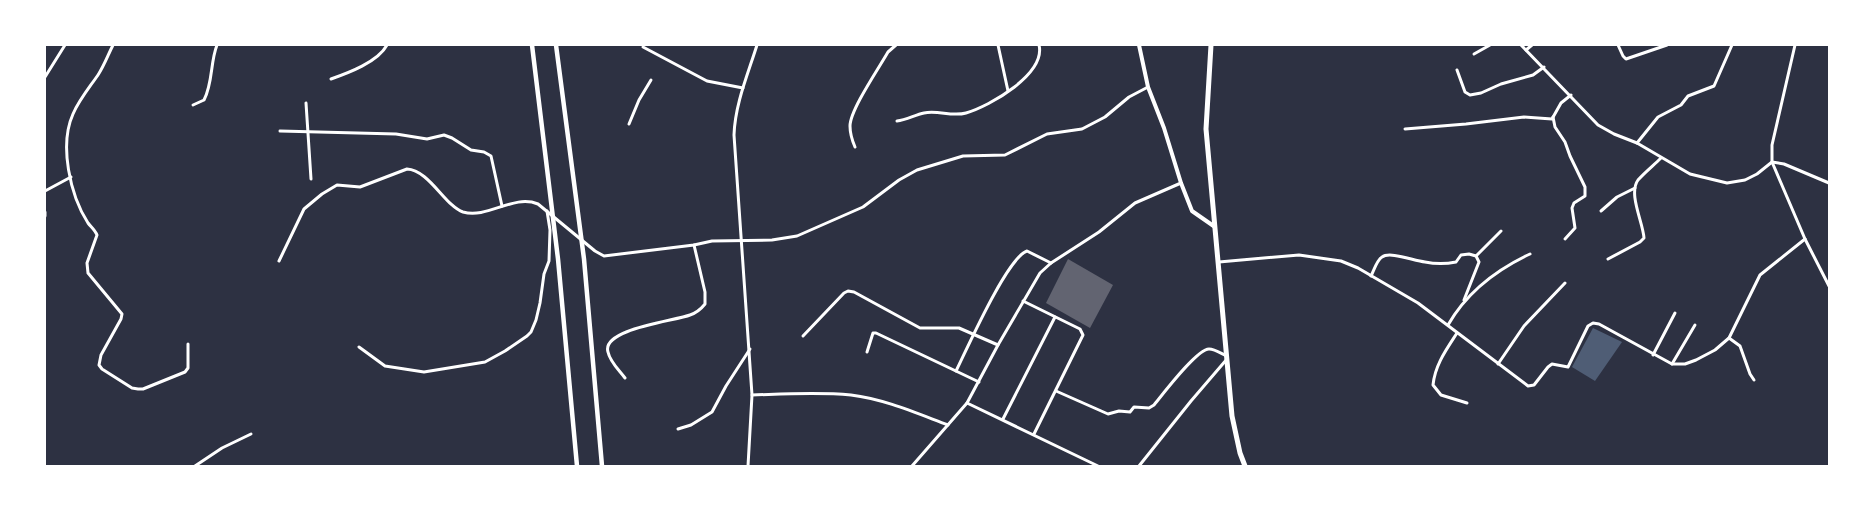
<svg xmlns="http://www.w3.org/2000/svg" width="1874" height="511" viewBox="0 0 1874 511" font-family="'Noto Sans',sans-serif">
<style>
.water{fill:#4f5d75}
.building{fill:#626471}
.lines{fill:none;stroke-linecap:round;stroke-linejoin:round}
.minor{stroke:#fff;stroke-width:3}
.tertiary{stroke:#fff;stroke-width:4}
.secondary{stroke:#fff;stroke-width:4.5}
.primary{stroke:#fff;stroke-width:5}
</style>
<rect width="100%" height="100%" fill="#2d3142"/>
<path class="water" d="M1593 328 1622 342 1595 381 1572 367Z"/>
<path class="building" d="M1068 259 1113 285 1090 328 1046 303Z"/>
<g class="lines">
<g class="minor">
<path d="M113 45C108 55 104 66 98 75 89 88 79 100 73 114 59 145 70 195 88 223 91 227 95 230 97 235L87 263 88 273 122 314 121 319 101 355 99 365 102 369 132 388 138 389H143L185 372 188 368V344"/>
<path d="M998 45 1008 91"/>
<path d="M1521 45 1598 125 1614 134 1637 143 1690 174 1727 183 1745 180 1757 174 1772 162 1784 164 1829 183"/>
<path d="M1618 45 1623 56 1626 59 1667 45"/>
<path d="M1795 45 1772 145V162L1805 239 1829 286"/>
<path d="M643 47 707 81 743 88"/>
<path d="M1526 50 1532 45"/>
<path d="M1474 54 1490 45"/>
<path d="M1457 70 1465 92 1470 95 1481 93 1501 84 1533 75 1544 67"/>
<path d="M45 77 65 45"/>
<path d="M331 79C348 73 378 62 387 45"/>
<path d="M306 103 311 179"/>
<path d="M193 105 204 100C213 83 210 63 217 45"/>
<path d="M1553 117 1555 127 1565 142 1570 156 1585 187V196L1574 203 1572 208 1575 228 1565 239"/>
<path d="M897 121C906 120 915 115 924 113 938 110 952 117 966 113 990 106 1046 74 1039 45"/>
<path d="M629 124 639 100 651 80"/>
<path d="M1405 129 1466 124 1524 117 1552 119 1561 103 1571 95"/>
<path d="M280 131 396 134 427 139 444 135 452 138 471 150 484 152 491 156 502 206"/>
<path d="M1637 143 1658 117 1681 105 1688 96 1714 86 1732 45"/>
<path d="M855 147C852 140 850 134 850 126 850 110 879 68 888 52L896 45"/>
<path d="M45 191 71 177"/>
<path d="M1601 211 1617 197 1635 188"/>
<path d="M45 212V216"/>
<path d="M1476 256 1501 231"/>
<path d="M1608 259 1640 242 1644 238C1643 222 1628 194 1638 180 1645 172 1654 165 1661 158"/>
<path d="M279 261 304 209 322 194 337 185 360 187 407 169C429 170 445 206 463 212 488 219 513 194 538 204L595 251 604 256 694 245 712 241 772 240 797 236 863 207 899 180 917 170 963 156 1005 155 1047 134 1082 129 1105 117 1129 97 1148 87"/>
<path d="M1219 262 1299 255 1341 261 1358 268 1418 303 1528 386 1534 385 1548 367 1552 364 1568 367 1588 326 1593 323 1599 324 1672 364H1685L1696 360 1715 350 1729 338 1760 275 1805 239"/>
<path d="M1371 276C1374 270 1377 260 1382 257 1390 251 1414 261 1425 262 1435 264 1446 264 1456 262L1461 255 1469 254 1476 256 1479 262 1464 300"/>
<path d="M1023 301 1080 329 1083 335 1034 434"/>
<path d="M1448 325C1467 292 1496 270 1530 254"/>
<path d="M1457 333C1446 350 1435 365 1433 385L1441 395 1467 403"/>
<path d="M803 336 844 293 848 291 854 292 920 328H959L998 345"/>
<path d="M1729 338 1740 346 1750 374 1754 380"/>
<path d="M359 347 385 366 424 372 485 362 505 351 527 336 531 332 536 320 540 303 544 274 549 261 550 230 547 211"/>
<path d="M867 352 873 333H876L979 382"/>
<path d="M1653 355 1675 313"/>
<path d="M1498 364 1524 326 1565 283"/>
<path d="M1672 364 1695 325"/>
<path d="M956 371C967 349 1007 258 1027 251L1051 263"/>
<path d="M625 378C619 370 610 362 608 352 601 329 675 321 690 315 696 313 701 309 705 304V292L694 245"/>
<path d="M1056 391 1108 414 1119 411 1130 412 1134 407 1149 408 1154 405C1163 394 1197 349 1209 349 1215 349 1222 354 1227 356"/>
<path d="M752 395C785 394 818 392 851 395 884 399 916 413 948 425"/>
<path d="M967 403 1098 466"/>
<path d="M1003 419 1055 317"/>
<path d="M678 429 691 425 712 412 726 386 750 349"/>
<path d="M195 466 222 448 251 434"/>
<path d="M748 466 752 395 734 135C735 104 748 74 757 45"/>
<path d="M912 466 967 403 998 345 1040 273 1051 263 1099 232 1135 203 1181 183"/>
<path d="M1139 466 1191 401 1227 359"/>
</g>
<path class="tertiary" d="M1139 45 1148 87 1164 128 1181 183 1192 211 1215 227"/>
<g class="secondary">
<path d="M532 45 558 259 577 466"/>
<path d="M556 45 584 259 602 466"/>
</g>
<path class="primary" d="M1211 45 1206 129 1232 416 1240 453 1245 466"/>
</g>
<rect width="1874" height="511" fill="none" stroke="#ffffff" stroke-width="92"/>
</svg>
